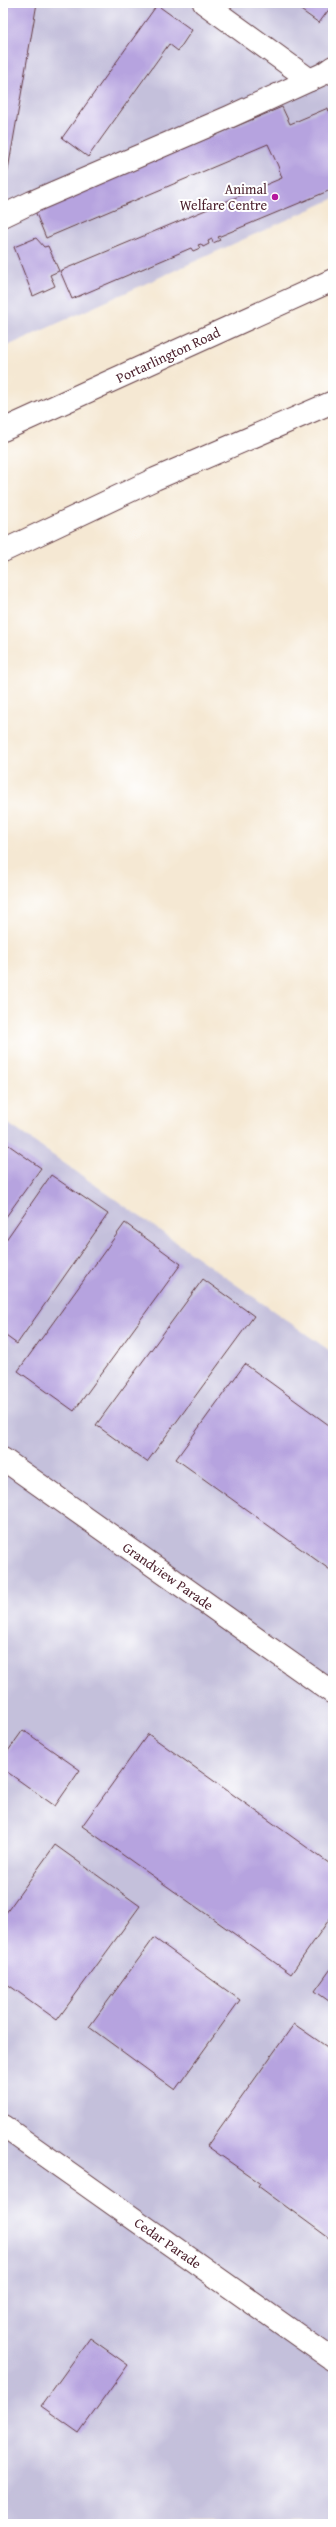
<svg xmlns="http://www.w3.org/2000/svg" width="336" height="2527" viewBox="0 0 336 2527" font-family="'Gentium Book Plus',serif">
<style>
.industrial{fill:#c4c0db}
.building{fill:#b6a3df}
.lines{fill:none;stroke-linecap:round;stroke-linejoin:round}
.minor-casing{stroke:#643d44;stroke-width:24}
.major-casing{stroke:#643d44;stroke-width:24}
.minor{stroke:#fff;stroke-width:22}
.major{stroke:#fff;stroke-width:22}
.poi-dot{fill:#b5179e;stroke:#fff;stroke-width:1.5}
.labels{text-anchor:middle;stroke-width:4;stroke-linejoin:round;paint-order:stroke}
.poi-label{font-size:14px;fill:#4a1f2b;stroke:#fff;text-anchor:end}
.street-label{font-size:14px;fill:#4a1f2b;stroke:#fff}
</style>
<rect width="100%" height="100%" fill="#fff"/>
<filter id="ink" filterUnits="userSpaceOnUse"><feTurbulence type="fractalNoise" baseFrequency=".025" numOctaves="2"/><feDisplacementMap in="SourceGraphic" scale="8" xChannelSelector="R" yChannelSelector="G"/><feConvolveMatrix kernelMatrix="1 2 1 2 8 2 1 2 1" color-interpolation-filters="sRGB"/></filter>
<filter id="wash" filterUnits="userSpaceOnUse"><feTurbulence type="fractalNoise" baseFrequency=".012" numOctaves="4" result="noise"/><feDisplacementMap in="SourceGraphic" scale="16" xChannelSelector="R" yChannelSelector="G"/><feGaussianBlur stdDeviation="0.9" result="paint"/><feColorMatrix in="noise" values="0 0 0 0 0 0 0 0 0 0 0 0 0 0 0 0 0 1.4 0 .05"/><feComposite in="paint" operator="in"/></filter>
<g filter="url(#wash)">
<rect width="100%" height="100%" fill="#f5e8d3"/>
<g class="industrial">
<path d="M3 3H333V199L3 348Z"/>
<path d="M3 1120 333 1353V2524H3Z"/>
</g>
<g id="blocks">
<g class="building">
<path d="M3 3H37L5 187 3 186Z"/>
<path d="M291 3H333V4L319 23Z"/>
<path d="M157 5 192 30 178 51 169 44 88 157 62 138Z"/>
<path d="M282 107 290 124 328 108 329 112 333 110V189L218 237 220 240 213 243 212 239 208 241 209 244 203 247 201 244 198 245 200 248 193 251 191 248 72 299 60 271 282 178 278 166 268 144 46 238 35 211Z"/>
<path d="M36 238 44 247 48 246 59 271 50 275 55 286 33 296 14 247Z"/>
<path d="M3 1141 41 1168 3 1221Z"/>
<path d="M51 1175 108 1214 17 1344 3 1334V1244Z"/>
<path d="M125 1223 181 1264 74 1411 18 1371Z"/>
<path d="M203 1279 254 1316 147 1462 96 1425Z"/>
<path d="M245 1364 333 1428V1572L176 1459Z"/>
<path d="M23 1730 80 1770 55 1806 3 1769V1758Z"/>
<path d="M148 1734 333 1866V1914L291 1974 82 1826Z"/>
<path d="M55 1845 140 1906 57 2020 3 1981V1917Z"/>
<path d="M154 1938 240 2000 175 2090 89 2027Z"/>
<path d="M333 1966V2004L315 1991Z"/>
<path d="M294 2024 333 2051V2233L329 2238 258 2186 260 2183 207 2146Z"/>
<path d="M90 2338 128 2365 79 2433 41 2406Z"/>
</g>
</g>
</g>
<g filter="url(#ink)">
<use href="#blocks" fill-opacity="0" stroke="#643d44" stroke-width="1"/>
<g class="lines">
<g class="minor-casing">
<g id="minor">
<path d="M204 3 310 80"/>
<path d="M3 216 32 202 229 117 323 74 333 67"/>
<path d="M3 1459 333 1693"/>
<path d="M3 2126 333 2360"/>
</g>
</g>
<g class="major-casing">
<g id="major">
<path d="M3 430 333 280"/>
<path d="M3 551 155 479 333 402"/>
</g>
</g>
<use href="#minor" class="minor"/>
<use href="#major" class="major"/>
</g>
</g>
<circle class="poi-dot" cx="275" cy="197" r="4"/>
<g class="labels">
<g class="poi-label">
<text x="267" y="194">Animal<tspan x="267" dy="16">Welfare Centre</tspan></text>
</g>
<g class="street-label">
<text transform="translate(168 355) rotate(-25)" y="5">Portarlington Road</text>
<text transform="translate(168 1576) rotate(35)" y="5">Grandview Parade</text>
<text transform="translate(168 2243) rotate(35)" y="5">Cedar Parade</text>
</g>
</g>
<rect width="336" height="2527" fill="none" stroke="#fff" stroke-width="16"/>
</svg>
